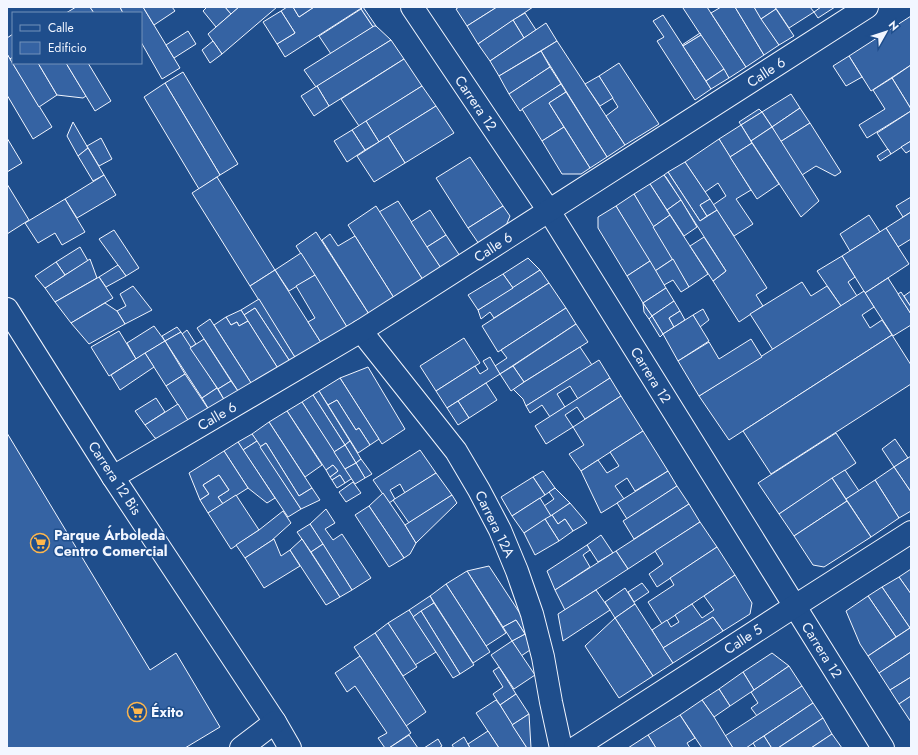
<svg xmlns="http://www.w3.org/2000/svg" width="918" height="755" viewBox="0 0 918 755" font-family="Jost,sans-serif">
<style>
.building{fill:#3563a3;stroke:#f2f6ff}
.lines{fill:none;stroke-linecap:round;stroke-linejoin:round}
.minor-casing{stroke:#f2f6ff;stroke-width:24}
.minor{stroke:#1f4e8c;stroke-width:22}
.labels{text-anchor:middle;stroke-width:3;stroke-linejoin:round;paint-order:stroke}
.street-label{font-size:14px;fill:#f2f6ff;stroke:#1f4e8c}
.poi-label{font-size:14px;font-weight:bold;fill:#f2f6ff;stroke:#1f4e8c;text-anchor:start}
</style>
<rect width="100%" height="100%" fill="#1f4e8c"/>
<g class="building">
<path d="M76 7H90L94 13H66Z"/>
<path d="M90 7H120L123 13H94Z"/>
<path d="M120 7H143L180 68 162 79 141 42V13H123Z"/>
<path d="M143 7H172L175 11 154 25Z"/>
<path d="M207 7H225L231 14 216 27 203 11Z"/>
<path d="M225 7H239L231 14Z"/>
<path d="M239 7H277L222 54 208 34Z"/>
<path d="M287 7H293L299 17 314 7H363L285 57 277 44 295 33 281 11Z"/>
<path d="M293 7H314L299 17Z"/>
<path d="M363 7 376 26 373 27 361 9Z"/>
<path d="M459 7H497L467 26 456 9Z"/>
<path d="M497 7H533L478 44 467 26Z"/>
<path d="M684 7H707L746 67 729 78 683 8Z"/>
<path d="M721 7H735L764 55 746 67 711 13Z"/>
<path d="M735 7H754L779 45 764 55Z"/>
<path d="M754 7H775L776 9 761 19Z"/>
<path d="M775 7H810L814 12 789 28Z"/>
<path d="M821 7H835L818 18 814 12Z"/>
<path d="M361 9 373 27 331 54 319 36Z"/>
<path d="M776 9 794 36 779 45 761 19Z"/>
<path d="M281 11 295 33 277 44 263 22Z"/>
<path d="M525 13 536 30 524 38 513 20Z"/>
<path d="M663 15 711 89 695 100 657 41 664 37 653 21Z"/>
<path d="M911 16V65L871 91 849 56Z"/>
<path d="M513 20 524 38 490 61 478 44Z"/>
<path d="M546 23 557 41 499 76 490 61Z"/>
<path d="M374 26H376L391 40 316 87 304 70Z"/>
<path d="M188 31 196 44 174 58 166 45Z"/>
<path d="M700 33 701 35 683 46 682 45Z"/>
<path d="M13 34V58L10 59 7 54V38Z"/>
<path d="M701 35 724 69 706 81 683 46Z"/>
<path d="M391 40 404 59 329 106 317 86Z"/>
<path d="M213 41 222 54 210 63 202 50Z"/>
<path d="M557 41 625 145 607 157 541 51Z"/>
<path d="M541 51 550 67 509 94 505 87 499 76Z"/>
<path d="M7 54 52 127 33 139 7 95Z"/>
<path d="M849 56 862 77 846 86 833 66Z"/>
<path d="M11 58H13V63H38L57 95 39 107 10 59Z"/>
<path d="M404 59 422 86 359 126 341 99Z"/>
<path d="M38 63H66L86 96 83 98 57 95Z"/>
<path d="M66 63H88L111 101 95 111Z"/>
<path d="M619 63 659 124 625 145 606 116 618 107 599 76Z"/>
<path d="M911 65V109L892 78Z"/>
<path d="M550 67 561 84 520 111 509 94Z"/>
<path d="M724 69 729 78 711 89 706 81Z"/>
<path d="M183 72 238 164 220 175 165 83Z"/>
<path d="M599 76 613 98 600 106 585 84Z"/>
<path d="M892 78 911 109V111L867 138 859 125 885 109 873 90Z"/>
<path d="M165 83 220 175 199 189 144 97Z"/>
<path d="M561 84 566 92 549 103 564 127 542 141 522 109Z"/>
<path d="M317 86 329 106 314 116 301 96Z"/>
<path d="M422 86 436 106 379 142 366 121Z"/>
<path d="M566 92 607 157 590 168 549 103Z"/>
<path d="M791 94 800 108 772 127 762 112Z"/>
<path d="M436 106 454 133 405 163 388 136Z"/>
<path d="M800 108 810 123 780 142 772 127Z"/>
<path d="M759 109 762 112 741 125 739 122Z"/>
<path d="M911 111V141L891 154 877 133Z"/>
<path d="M762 112 772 127 751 141 741 125Z"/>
<path d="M366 121 379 142 365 150 352 130Z"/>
<path d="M73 122 88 148 78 156 67 136Z"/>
<path d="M810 123 841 172 835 176 816 166 802 175 780 142Z"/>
<path d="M741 125 752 143 730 157 719 139Z"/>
<path d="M564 127 590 168 581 174H562L542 141Z"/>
<path d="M772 127 819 201 801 217 751 141Z"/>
<path d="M352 130 365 150 347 162 334 141Z"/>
<path d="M388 136 405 163 374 182 357 156Z"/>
<path d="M7 138 22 163 7 172Z"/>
<path d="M101 138 112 159 99 166 87 146Z"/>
<path d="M719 139 751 190 736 199 753 224 734 236 713 205 726 196 718 183 705 192 685 162Z"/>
<path d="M911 141V150L906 153 901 147Z"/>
<path d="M752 143 779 184 757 199 730 157Z"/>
<path d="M88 148 104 175 93 181 78 156Z"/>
<path d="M888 149 891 154 880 161 877 156Z"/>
<path d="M470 157 503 206 468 228 436 178Z"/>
<path d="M685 162 710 199 700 205 707 216 700 221 668 172Z"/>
<path d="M668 172 700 221 717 210 767 288 756 295 763 306 739 322 713 281 726 271 666 177 664 175Z"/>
<path d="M104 175 116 195 77 218 65 199Z"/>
<path d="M664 175 681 200 667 210 650 184Z"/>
<path d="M217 177 275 270 250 286 192 193Z"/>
<path d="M7 184 29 220 7 234Z"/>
<path d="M650 184 670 215 653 227 634 194Z"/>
<path d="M634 194 673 259 655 271 616 206Z"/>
<path d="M911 197V212L903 217 896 206Z"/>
<path d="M65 199 85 232 62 245 55 233 38 243 25 223Z"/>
<path d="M710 199 717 210 707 216 700 205Z"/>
<path d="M681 200 697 227 684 236 667 210Z"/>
<path d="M398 201 441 268 423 280 379 212Z"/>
<path d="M376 206 423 280 394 298 348 225Z"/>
<path d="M503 206 510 216 505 228 479 244 468 228Z"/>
<path d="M616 206 650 261 627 276 598 228V217Z"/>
<path d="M430 210 446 235 427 247 411 222Z"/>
<path d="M911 212V239L898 247 886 228Z"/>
<path d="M670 215 708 274 689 287 653 227Z"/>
<path d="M869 215 880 232 850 251 840 234Z"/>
<path d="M886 228 909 264 865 293 842 256Z"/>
<path d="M114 230 139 268 126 276 99 239Z"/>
<path d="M316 232 369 314 347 327 296 246Z"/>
<path d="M330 234 338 246 355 236 394 298 369 314 322 240Z"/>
<path d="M446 235 460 256 441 268 427 247Z"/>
<path d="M704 237 726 271 713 281 690 246Z"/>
<path d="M80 247 88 261 65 275 56 262Z"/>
<path d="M301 253 315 275 289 291 275 270Z"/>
<path d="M842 256 855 277 848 282 857 296 841 306 817 271Z"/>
<path d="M528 258 540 270 513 288 503 274Z"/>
<path d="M90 259 97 278 55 302 45 288Z"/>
<path d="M673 259 689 287 681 292 673 280 664 285 655 271Z"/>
<path d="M650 261 666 288 643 303 627 276Z"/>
<path d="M56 262 65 275 45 288 35 276Z"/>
<path d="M118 265 126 276 106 287 99 277Z"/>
<path d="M275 270 322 344 296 359 250 286Z"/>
<path d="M540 270 549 283 494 318 490 312 481 319 478 310Z"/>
<path d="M503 274 513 288 478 310 468 295Z"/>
<path d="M315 275 347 327 322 344 308 322 315 318 296 286Z"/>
<path d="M99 277 113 298 71 323 55 302Z"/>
<path d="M888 278 911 314V325L893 336 865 293Z"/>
<path d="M802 282 811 296 827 286 841 306 773 350 750 314Z"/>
<path d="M549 283 566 308 498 352 482 326Z"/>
<path d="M133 286 152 310 125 324 117 311 126 306 120 294Z"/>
<path d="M666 288 674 301 652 316 643 303Z"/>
<path d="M864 291 874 307 862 315 870 328 882 320 892 335 729 440 699 396Z"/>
<path d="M911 291V307L904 296Z"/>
<path d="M901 292 911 307V314L898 294Z"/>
<path d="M259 299 296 359 291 363 255 308 244 315 241 310Z"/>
<path d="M674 301 680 311 669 318 674 327 663 334 652 316Z"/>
<path d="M105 303 117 311 125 324 89 344 71 323Z"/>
<path d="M643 303 652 316 649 319 644 312Z"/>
<path d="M255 308 291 363 279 370 244 315Z"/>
<path d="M566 308 576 324 500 374 495 366 507 358 501 350Z"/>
<path d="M703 309 709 320 700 327 693 315Z"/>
<path d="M241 310 248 321 239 326 237 322 231 325 226 317Z"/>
<path d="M680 311 685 320 674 327 669 318Z"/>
<path d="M693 315 709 341 678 361 663 334Z"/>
<path d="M652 316 663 334 660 337 649 319Z"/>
<path d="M226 317 231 325 237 322 239 326 248 321 279 370 253 386 214 325Z"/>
<path d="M210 319 253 386 240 394 197 328Z"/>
<path d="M576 324 588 342 524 382 513 366Z"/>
<path d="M154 326 165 341 136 359 127 343Z"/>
<path d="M177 327 181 332 165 341 162 336Z"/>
<path d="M187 330 196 344 190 348 182 334Z"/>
<path d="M119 331 136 359 109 376 91 347Z"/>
<path d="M181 332 217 388 202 398 165 341Z"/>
<path d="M892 335 911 365V384L771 474 743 431Z"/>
<path d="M464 338 480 363 436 391 420 366Z"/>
<path d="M204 339 231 381 218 389 190 348Z"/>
<path d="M751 339 762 357 699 396 678 361 709 342 719 359Z"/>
<path d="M165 341 185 374 166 386 145 353Z"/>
<path d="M580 347 592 365 526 406 523 399 513 389Z"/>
<path d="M145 353 154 367 120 390 111 375Z"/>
<path d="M490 357 500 374 447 408 436 391 475 366 480 374 488 369 483 361Z"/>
<path d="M599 360 610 378 578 399 570 386 557 394 565 407 550 417 542 405 530 413 526 406Z"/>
<path d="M513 366 524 382 511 391 500 374Z"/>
<path d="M368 367 405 429 382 444 340 378Z"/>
<path d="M185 374 211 413 191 425 166 386Z"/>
<path d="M340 378 379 439 370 445 359 428 356 430 337 400 328 405 319 391Z"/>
<path d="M610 378 621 396 585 419 577 407 565 415 573 427 546 444 535 426Z"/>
<path d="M231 381 240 394 226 403 218 389Z"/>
<path d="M486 383 497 400 469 418 458 401Z"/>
<path d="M217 388 226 403 211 413 202 398Z"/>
<path d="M319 391 350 441 345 445 313 395Z"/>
<path d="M313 395 345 445 334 452 302 402Z"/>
<path d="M621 396 643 431 581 471 569 454 584 445 573 427Z"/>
<path d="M156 398 165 412 145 425 135 411Z"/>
<path d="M337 400 356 430 359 428 370 445 358 453 328 405Z"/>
<path d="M458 401 469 418 458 425 447 408Z"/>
<path d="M302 402 352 479H351L345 483 340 475 332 480 330 477 338 471 333 465 326 470 287 411Z"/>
<path d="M178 404 191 425 167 441 155 438 145 425Z"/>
<path d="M287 411 322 465 305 477 269 422Z"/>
<path d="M269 422 312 488 299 496 266 443 260 447 252 434Z"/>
<path d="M643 431 668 471 635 491 627 478 615 486 624 499 601 513 581 471 598 460 607 473 619 466 610 452Z"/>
<path d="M7 433 150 670 176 653 220 727 185 748H7Z"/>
<path d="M836 433 856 463 779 514 758 483Z"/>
<path d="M252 434 257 441 243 450 238 442Z"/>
<path d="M895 439 908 458 894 467 882 449Z"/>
<path d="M257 441 301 509 288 517 243 450Z"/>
<path d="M350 441 361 459 356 463 345 445Z"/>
<path d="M238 442 275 498 267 503 248 488 224 451Z"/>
<path d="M266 443 299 496 312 488 320 500 301 509 260 447Z"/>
<path d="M345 445 356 463 345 469 334 452Z"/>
<path d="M420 450 436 473 405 493 400 484 390 490 395 499 389 503 373 480Z"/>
<path d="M224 451 248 488 223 504 218 497 229 490 219 475 203 485 209 494 200 500 189 473Z"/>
<path d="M911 456V492L894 467Z"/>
<path d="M361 459 372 474 365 478 356 463Z"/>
<path d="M356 463 365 478 355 484 345 469Z"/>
<path d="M333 465 338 471 330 477 326 470Z"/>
<path d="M894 467 911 492V511L899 518 875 480Z"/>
<path d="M845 470 859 491 846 499 832 478Z"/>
<path d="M543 471 555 488 545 495 533 477Z"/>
<path d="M668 471 677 486 627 519 617 503Z"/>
<path d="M436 473 452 495 409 523 393 500Z"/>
<path d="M219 475 229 490 218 497 223 504 208 513 200 500 209 494 203 485Z"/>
<path d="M340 475 345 483 337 488 332 480Z"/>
<path d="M533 477 545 495 512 516 501 497Z"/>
<path d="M832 478 847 501 794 536 779 514Z"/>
<path d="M875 480 899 518 871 537 846 499Z"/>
<path d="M353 482 361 493 346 502 339 492Z"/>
<path d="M677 486 689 504 634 539 623 521Z"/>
<path d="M555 488 570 503 551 516 544 506 554 499 549 492Z"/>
<path d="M383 493 405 525 416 543 410 554 404 558 369 506Z"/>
<path d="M236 495 259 530 231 549 208 513Z"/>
<path d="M452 495 457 503 416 543 405 525Z"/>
<path d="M540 498 551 516 524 533 512 516Z"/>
<path d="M847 501 871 537 824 567 813 565 794 536Z"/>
<path d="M570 503 587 523 573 531 565 519 558 524 552 515Z"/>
<path d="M689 504 700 522 628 569 616 551Z"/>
<path d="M369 506 404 558 389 567 355 515Z"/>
<path d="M326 509 335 523 325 529 333 540 342 534 371 578 352 590 310 524Z"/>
<path d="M283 511 291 523 271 541 245 558 236 545 259 530Z"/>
<path d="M552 515 558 524 565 519 573 531 559 541 545 519Z"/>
<path d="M545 519 559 541 535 555 524 533Z"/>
<path d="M700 522 717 547 657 587 649 574 663 564 655 551Z"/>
<path d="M310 524 323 544 311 552 297 532Z"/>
<path d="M601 535 613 553 598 562 587 545Z"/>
<path d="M274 539 281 556 290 550 300 566 264 588 245 558Z"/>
<path d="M302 539 340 597 326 605 290 550Z"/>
<path d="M323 544 352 590 340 597 311 552Z"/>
<path d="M587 545 590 550 583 555 590 567 555 590 547 571Z"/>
<path d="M717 547 735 575 662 624 648 602 674 585 670 578Z"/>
<path d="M616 551 628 569 565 610 555 590Z"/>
<path d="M489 566 521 615 530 650 521 656 512 641 525 634 516 620 503 627 467 571Z"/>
<path d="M911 569V594L899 577Z"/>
<path d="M467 571 506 633 486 646 446 584Z"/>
<path d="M735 575 752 603 750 614 723 631 713 617 663 648 652 630 667 620 671 627 679 622 675 615 692 604 702 618 714 610 704 596Z"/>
<path d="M899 577 911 594V628H910L882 587Z"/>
<path d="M642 583 649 592 634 602 628 592Z"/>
<path d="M446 584 490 652 473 663 430 596Z"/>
<path d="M882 587 910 628 896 637 868 596Z"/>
<path d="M625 588 635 604 615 618 605 602Z"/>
<path d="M596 590 610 610 563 641 558 614Z"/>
<path d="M430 596 434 603 413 617 409 610Z"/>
<path d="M868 596 896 637 868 656 860 644 846 611Z"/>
<path d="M434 603 474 665 460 674 421 611Z"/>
<path d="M635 604 673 663 653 676 615 618Z"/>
<path d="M409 610 436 652 415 665 388 623Z"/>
<path d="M421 611 460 674 453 678 413 617Z"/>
<path d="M713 617 723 631 673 663 663 648Z"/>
<path d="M615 618 653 676 619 698 585 646Z"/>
<path d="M516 620 525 634 512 641 503 627Z"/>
<path d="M388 623 417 667 403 676 375 633Z"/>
<path d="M910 628H911V652L879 673 868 656Z"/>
<path d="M375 633 426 712 406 726 354 647Z"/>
<path d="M512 641 535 675 514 689 491 655Z"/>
<path d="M911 652V677L890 690 879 673Z"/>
<path d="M772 653 789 666 754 690 743 672Z"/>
<path d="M360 656 411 733 389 748H385L378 738 387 733 355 686 347 692 335 673Z"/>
<path d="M789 666 802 686 757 716 751 708 758 703 751 692Z"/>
<path d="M499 667 516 694 500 705 493 694 503 687 493 671Z"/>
<path d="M743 672 754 690 730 706 719 689Z"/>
<path d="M911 677V696L899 704 890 690Z"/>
<path d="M802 686 813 703 746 748H733L725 736Z"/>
<path d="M719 689 730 706 714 717 702 700Z"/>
<path d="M516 694 529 714 512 725 500 705Z"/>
<path d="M911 696V722L899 704Z"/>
<path d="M496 700 500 705 527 748H499L476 713Z"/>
<path d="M702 700 714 717 733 748H702L680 715Z"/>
<path d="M813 703 823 718 778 748H769L771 747 764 736Z"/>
<path d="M529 714 531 748H527L512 725Z"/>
<path d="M680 715 695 738 687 743 690 748H656L648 735Z"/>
<path d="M823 718 832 734 811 748H778Z"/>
<path d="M488 731 499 748H470L468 744Z"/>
<path d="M832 734 842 748H811Z"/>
<path d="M409 735 418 748H389Z"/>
<path d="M648 735 656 748H628Z"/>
<path d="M764 736 771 747 769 748H756L753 743Z"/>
<path d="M464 737 470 748H454L452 745Z"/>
<path d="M438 739 442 746 439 748H424Z"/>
</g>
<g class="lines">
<g class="minor-casing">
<g id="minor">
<path d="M412 7 549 211 883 748"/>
<path d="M7 309 113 477 275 722 290 748"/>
<path d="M361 331 456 451 479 490 500 530 517 571 532 614 543 657 551 702 561 748"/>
<path d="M113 477 361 331 867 7"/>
<path d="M241 748 275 722"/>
<path d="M575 748 795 606 911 532"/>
</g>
</g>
<use href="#minor" class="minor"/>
</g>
<defs>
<g id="supermarket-ring" transform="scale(1)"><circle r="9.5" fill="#1f4e8c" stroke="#ffb74d" stroke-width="1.5"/><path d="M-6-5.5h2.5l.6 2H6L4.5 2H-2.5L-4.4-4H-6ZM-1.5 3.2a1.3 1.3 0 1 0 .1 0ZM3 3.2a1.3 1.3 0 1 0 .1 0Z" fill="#ffb74d"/></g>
</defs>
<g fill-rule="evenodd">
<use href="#supermarket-ring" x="40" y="543"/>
<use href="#supermarket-ring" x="137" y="712"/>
</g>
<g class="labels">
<g class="street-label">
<text transform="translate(766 72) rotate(-33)" y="5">Calle 6</text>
<text transform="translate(476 103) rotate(56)" y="5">Carrera 12</text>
<text transform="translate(493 247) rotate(-33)" y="5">Calle 6</text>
<text transform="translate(651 375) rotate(58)" y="5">Carrera 12</text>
<text transform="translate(217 416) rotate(-30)" y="5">Calle 6</text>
<text transform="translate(115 478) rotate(57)" y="5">Carrera 12 Bis</text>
<text transform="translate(495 524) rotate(64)" y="5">Carrera 12A</text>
<text transform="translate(743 639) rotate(-33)" y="5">Calle 5</text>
<text transform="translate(822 650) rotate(58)" y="5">Carrera 12</text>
</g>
<g class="poi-label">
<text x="54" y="540">Parque Árboleda<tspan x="54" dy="16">Centro Comercial</tspan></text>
<text x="151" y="717">Éxito</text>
</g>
</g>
<rect width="918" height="755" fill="none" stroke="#f2f6ff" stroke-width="16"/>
<rect x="12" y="12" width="130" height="52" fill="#1f4e8c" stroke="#7391ba"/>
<rect x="20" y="25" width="20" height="6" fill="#1f4e8c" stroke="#7391ba"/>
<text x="48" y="32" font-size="12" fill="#f2f6ff">Calle</text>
<rect x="20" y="42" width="20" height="12" fill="#3563a3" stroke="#7391ba"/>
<text x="48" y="52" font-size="12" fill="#f2f6ff">Edificio</text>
<g transform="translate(886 32) rotate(51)" stroke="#1f4e8c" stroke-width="3" paint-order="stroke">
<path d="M0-3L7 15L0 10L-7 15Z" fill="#f2f6ff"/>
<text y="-6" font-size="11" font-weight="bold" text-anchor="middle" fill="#f2f6ff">N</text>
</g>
</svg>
